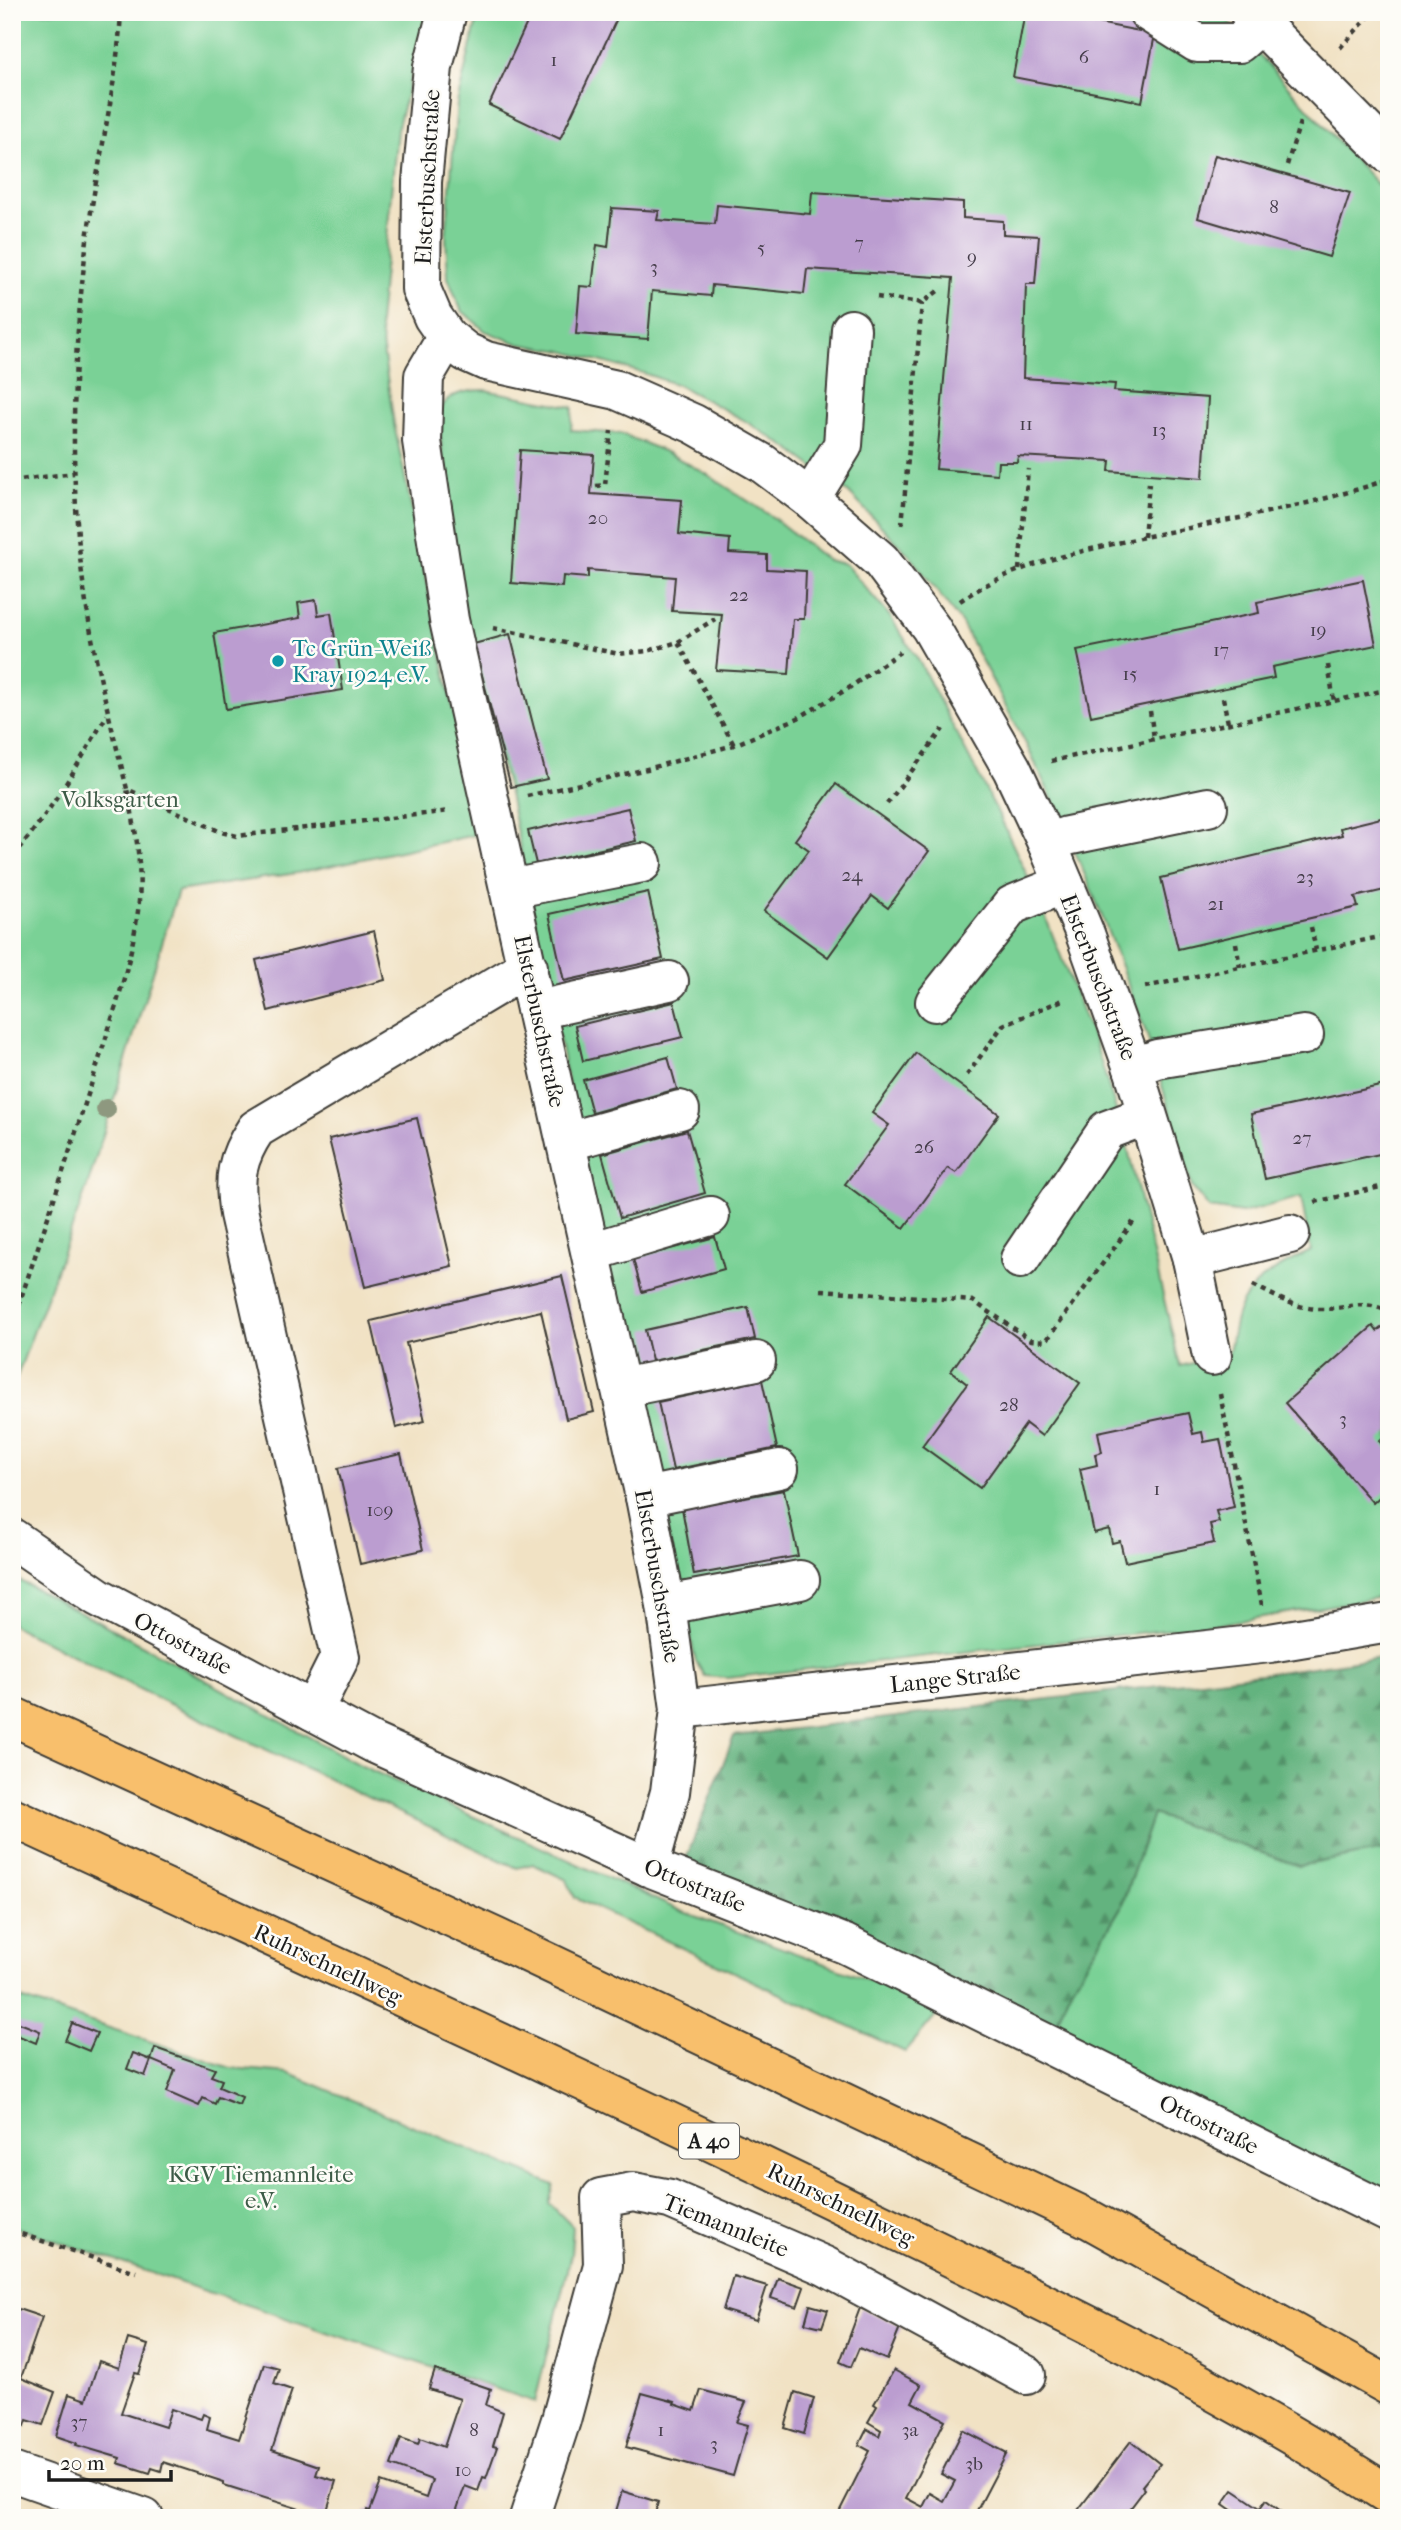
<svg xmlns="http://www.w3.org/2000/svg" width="1401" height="2530" viewBox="0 0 1401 2530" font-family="'IM FELL French Canon',serif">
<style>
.green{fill:#7ad196;stroke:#4b7659;stroke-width:2}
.forest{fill:url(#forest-firs);stroke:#40684e;stroke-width:2}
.building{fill:#bb9dd0}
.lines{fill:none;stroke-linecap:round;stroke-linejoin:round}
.minor-casing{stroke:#3c3a35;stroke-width:42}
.highway-casing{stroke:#3c3a35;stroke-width:42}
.path{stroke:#3c3a35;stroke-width:4.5;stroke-dasharray:5 5;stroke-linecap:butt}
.minor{stroke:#fff;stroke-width:38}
.highway{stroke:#f8bf6c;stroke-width:38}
.tree{fill:#8e987f}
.culture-dot{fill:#0f9aa8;stroke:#fdfcf7;stroke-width:2.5}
.labels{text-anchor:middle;stroke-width:5;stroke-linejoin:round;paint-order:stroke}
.number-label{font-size:19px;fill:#443c49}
.shield{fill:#fdfcf7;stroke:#605f5e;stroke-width:2}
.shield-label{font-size:21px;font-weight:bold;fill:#1c1c1c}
.street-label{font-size:23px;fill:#1c1c1c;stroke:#fdfcf7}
.culture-label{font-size:23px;fill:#0d838f;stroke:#fdfcf7;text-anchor:start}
.park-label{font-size:23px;fill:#3d5b47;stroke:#fdfcf7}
</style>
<defs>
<pattern id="forest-firs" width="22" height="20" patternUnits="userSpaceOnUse" patternTransform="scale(1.75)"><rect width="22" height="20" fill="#63b37f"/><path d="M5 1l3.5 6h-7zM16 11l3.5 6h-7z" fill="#519167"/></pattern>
</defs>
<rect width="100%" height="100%" fill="#fdfcf7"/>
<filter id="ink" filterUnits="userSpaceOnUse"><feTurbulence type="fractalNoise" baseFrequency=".0143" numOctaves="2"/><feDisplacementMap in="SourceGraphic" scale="14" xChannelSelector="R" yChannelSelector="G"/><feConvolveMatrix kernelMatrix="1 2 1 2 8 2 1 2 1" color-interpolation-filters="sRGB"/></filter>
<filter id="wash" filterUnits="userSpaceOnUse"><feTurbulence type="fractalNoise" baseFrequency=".00686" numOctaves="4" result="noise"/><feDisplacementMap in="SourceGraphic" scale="28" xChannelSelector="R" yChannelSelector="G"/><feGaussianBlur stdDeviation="1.57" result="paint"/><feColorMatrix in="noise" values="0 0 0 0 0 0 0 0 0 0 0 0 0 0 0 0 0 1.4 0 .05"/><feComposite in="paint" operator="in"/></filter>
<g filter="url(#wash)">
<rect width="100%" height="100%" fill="#f1e2c4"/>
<g class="green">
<path d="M12 12H428L397 130 379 323 394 424 479 834 297 873 178 891 87 1187 12 1390Z"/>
<path d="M479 12H1220L1389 197V1596L1220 1624 727 1678 705 1676 696 1662 593 1204 508 789 461 613 438 416C443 394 466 390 485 390L573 407 571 430 622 434 668 453 705 473 771 516 827 560 845 564 889 615 919 661 999 815 1040 903 1096 1046 1127 1145 1180 1366 1228 1355C1232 1341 1233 1326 1238 1312 1250 1279 1282 1265 1311 1251L1301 1197 1242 1213 1209 1208 1192 1187 1147 1035 1100 911 1061 818 1025 742 962 624 909 555 849 493 788 448 742 419 678 385 643 373 563 351 519 344 485 331 461 310 448 278 446 237 457 103Z"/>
<path d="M12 1577 96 1620 362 1766 681 1911 943 2007 905 2052 575 1898 567 1880 533 1864 517 1868 161 1700 12 1625Z"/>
<path d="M1153 1814 1299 1866 1389 1849V2205L1050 2040 1067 1996 1121 1907Z"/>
<path d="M12 1996 231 2068 288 2073 554 2185 549 2203 573 2227 571 2254 535 2402 12 2226Z"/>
</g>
<path class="forest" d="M1389 1656V1849L1299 1866 1153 1814 1121 1907 1067 1996 1050 2040 680 1874 734 1736 1278 1672Z"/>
<g id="blocks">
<g class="building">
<path d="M532 12H620L560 139 489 105Z"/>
<path d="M1025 12H1041L1155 34 1142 102 1013 77Z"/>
<path d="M1215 155 1350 193 1329 257 1198 218Z"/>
<path d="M812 192 963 202V218L1003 221V234L1039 236 1035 284H1026L1023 378 1115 384 1114 391 1208 398 1203 478 1109 471 1110 461 1018 456 1017 462H998L997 474 936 469 953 278 807 269 804 294 712 285 711 296 652 291 648 339 576 334 580 286 592 287 597 245 608 247 612 208 659 211 657 220 715 224 717 205 810 214Z"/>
<path d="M520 450 594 455 591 494 682 500 679 534 730 539 729 553 767 555V569L806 571 804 619H793L789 674 716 670 722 614 672 611 675 577 588 570V578L563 576 562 587 511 583Z"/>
<path d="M1363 580 1376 645 1272 667 1274 678 1091 716 1077 650 1259 613 1257 602Z"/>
<path d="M316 600 318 615 331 613 343 690 226 709 214 633 300 618 298 603Z"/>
<path d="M510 634 547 779 511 787 474 644Z"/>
<path d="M836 784 929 851 888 908 872 896 828 957 764 911 809 850 795 840Z"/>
<path d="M628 808 636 841 536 864 528 831Z"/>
<path d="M1389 816V889L1355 897 1358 907 1178 949 1161 878 1342 835 1340 828Z"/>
<path d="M648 892 663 959 564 981 549 914Z"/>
<path d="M374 931 385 980 268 1011 256 960Z"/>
<path d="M674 1002 683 1037 583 1061 575 1026Z"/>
<path d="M916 1053 999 1114 956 1173 948 1168 904 1228 845 1184 889 1125 872 1113Z"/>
<path d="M668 1057 677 1089 592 1113 583 1080Z"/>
<path d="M1389 1084V1152L1265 1179 1251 1114Z"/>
<path d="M417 1118 452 1266 365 1287 329 1139Z"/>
<path d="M687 1130 705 1193 620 1218 602 1154Z"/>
<path d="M715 1237 724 1269 642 1292 633 1259Z"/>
<path d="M562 1276 594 1412 566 1419 541 1311 406 1343 425 1421 396 1428 371 1321Z"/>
<path d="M748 1307 755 1339 652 1361 645 1330Z"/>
<path d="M989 1317 1080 1383 1042 1436 1026 1424 980 1488 922 1446 967 1384 951 1371Z"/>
<path d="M1386 1324 1389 1327V1432L1379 1441 1389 1451V1488L1373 1503 1285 1403 1373 1326 1377 1331Z"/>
<path d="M762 1380 777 1448 673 1470 658 1402Z"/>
<path d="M1188 1413 1193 1434 1202 1432 1204 1442 1220 1439 1234 1507 1216 1511 1219 1522 1210 1524 1214 1543 1125 1562 1120 1541 1112 1543 1109 1529 1094 1533 1080 1469 1097 1465 1095 1454 1102 1452 1098 1432Z"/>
<path d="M401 1454 423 1550 360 1564 338 1468Z"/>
<path d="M784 1490 798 1556 694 1575 682 1508Z"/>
<path d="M12 2020 40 2031 36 2043 12 2033Z"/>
<path d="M72 2023 97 2033 89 2051 65 2041Z"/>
<path d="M155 2048 215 2069 211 2076 222 2080 219 2087 242 2097 239 2105 218 2097 215 2104 203 2098 199 2106 167 2092 175 2070 151 2060Z"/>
<path d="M133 2053 151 2060 145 2076 127 2069Z"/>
<path d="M733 2276 767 2286 756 2320 723 2310Z"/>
<path d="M778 2278 804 2287 797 2307 771 2298Z"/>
<path d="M810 2305 828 2310 822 2327 805 2323Z"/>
<path d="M12 2307 42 2317 21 2378 55 2392 43 2425 27 2420 25 2426 12 2422Z"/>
<path d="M860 2308 901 2326 887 2360 859 2348 851 2367 840 2362Z"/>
<path d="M128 2339 148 2345 139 2374 135 2373 121 2413 165 2427 171 2409 201 2419 203 2414 210 2417 207 2429 239 2439 264 2364 279 2368 274 2384 292 2390 272 2450 319 2466 316 2475 336 2481 325 2517 224 2485V2482L163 2462 161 2471 152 2468 150 2473 118 2463 120 2458 76 2445 77 2443 56 2436 69 2394 86 2400 99 2361 119 2368Z"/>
<path d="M435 2370 491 2389 486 2405 503 2412 493 2446 497 2447 486 2478 483 2477 478 2491 465 2486 454 2518H365L367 2510 370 2511 381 2482 426 2498 432 2480 391 2465 401 2438 418 2444 420 2438 444 2447 460 2399 429 2389Z"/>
<path d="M894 2370 921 2385 912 2402 945 2420 906 2498 923 2507 930 2493 944 2501 955 2481 941 2474 963 2430 1007 2453 973 2518H881L872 2513 870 2518H836L870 2451 859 2445 867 2429 879 2436 881 2430 868 2422 877 2406 874 2404Z"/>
<path d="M701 2390 746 2402 737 2422 748 2425 733 2476 626 2447 642 2393 675 2402 674 2404 694 2411Z"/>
<path d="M795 2392 814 2398 804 2434 785 2428Z"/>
<path d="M1131 2441 1160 2464 1142 2486 1145 2489 1123 2518H1072Z"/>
<path d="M1233 2490 1260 2508 1266 2500 1290 2518H1243L1223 2504Z"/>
<path d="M622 2491 658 2502 654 2518H614Z"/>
<path d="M12 2510 33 2517V2518H12Z"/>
</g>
</g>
</g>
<g filter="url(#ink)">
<use href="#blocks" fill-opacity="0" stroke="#3c3a35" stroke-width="2"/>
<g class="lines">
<g class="minor-casing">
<g id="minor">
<path d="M447 12 433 67 422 182 421 289 433 317 447 337 466 352 486 361 617 390 694 424 762 463 810 499 881 561 931 628 1012 769 1047 843 1085 934 1133 1068 1175 1203 1192 1259 1212 1356"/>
<path d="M1148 12 1197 43H1239L1261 24"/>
<path d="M1249 12 1389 154"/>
<path d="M447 337 424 376 422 441 449 620 645 1497 666 1605 680 1709 670 1792 649 1867"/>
<path d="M810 499 843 445 851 329"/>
<path d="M1047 843 1067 836 1208 807"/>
<path d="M510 889 642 863"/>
<path d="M935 1002 1012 905 1064 884"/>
<path d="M537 1010 669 981"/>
<path d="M1133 1068 1157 1059 1304 1035"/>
<path d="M566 1142 680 1110"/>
<path d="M591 1252 710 1216"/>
<path d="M1020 1259 1107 1130 1147 1115"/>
<path d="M1192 1259 1290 1234"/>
<path d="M621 1388 756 1361"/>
<path d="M645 1497 779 1469"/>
<path d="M12 1538 98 1597 373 1743 649 1867 845 1944 1389 2213"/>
<path d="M666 1605 800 1580"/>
<path d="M680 1709 1270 1643 1389 1623"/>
<path d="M313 1711 340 1657 239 1214C233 1179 236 1159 256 1129L528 967"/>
<path d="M12 2472 144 2518"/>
<path d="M529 2518 561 2420 603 2265 601 2198 633 2192 670 2199 825 2266 1026 2375"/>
</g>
</g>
<g class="highway-casing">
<g id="highway">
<path d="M12 1716 497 1938 1089 2219 1389 2386"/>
<path d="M12 1817C292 1947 574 2074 851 2209 1034 2297 1218 2385 1389 2495"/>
</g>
</g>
<g class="path">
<path d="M121 12C117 86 98 159 88 232 73 348 68 466 83 582 92 652 110 720 127 789L221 832 237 836 450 811"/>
<path d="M1089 14 1090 12"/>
<path d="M1340 48 1373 12"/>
<path d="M1287 165 1300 122"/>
<path d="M877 297 922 303 938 291"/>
<path d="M12 481 74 473"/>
<path d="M596 486 605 485 611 431"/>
<path d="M902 525 922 303"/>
<path d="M1144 537 1149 483"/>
<path d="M1019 570 1028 469"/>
<path d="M960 601C1011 565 1074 553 1135 539 1219 521 1307 508 1389 479"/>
<path d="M493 628 619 654 648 651 678 642 734 745"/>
<path d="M678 642 715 619"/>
<path d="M1328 665 1334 701"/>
<path d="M1223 698 1228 723"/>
<path d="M1150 711 1154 738"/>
<path d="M1051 761 1386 690 1389 687"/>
<path d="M527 796 647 769 734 745 798 718 849 688 900 652"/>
<path d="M887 804 943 729"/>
<path d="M12 856C51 813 78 764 107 715"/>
<path d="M1311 927 1316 950"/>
<path d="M1236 943 1240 967"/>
<path d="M1145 987 1389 935"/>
<path d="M967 1075 1003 1025 1065 999"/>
<path d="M1315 1202 1389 1185"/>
<path d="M1253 1285C1275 1296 1294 1308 1319 1309 1346 1310 1363 1298 1389 1312"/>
<path d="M821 1290 973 1301 1031 1340 1046 1341 1136 1218"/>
<path d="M12 1325C41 1238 70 1152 97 1066 113 1015 131 964 138 911 143 870 136 829 127 789"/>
<path d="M1220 1394 1262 1605"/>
<path d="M12 2231 136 2272"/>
</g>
<use href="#minor" class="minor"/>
<use href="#highway" class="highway"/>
</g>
<circle class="tree" cx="106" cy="1109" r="10"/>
</g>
<circle class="culture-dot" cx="278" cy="661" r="7"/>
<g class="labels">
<g class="number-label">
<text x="1084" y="63">6</text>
<text x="554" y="66">1</text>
<text x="1274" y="213">8</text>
<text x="859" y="249">7</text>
<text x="761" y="254">5</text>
<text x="972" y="263">9</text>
<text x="654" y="273">3</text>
<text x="1026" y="430">11</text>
<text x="1159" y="436">13</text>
<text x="598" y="524">20</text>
<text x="739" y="601">22</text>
<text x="1318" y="636">19</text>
<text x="1221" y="656">17</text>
<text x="1130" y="680">15</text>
<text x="852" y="881">24</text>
<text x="1305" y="883">23</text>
<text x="1216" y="910">21</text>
<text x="1302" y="1144">27</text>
<text x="924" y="1153">26</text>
<text x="1009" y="1411">28</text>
<text x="1343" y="1425">3</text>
<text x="1157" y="1495">1</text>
<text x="380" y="1516">109</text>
<text x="79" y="2428">37</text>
<text x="474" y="2436">8</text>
<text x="661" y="2436">1</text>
<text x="910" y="2436">3a</text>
<text x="714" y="2450">3</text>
<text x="974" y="2470">3b</text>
<text x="463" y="2476">10</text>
</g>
<rect class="shield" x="679" y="2123.5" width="60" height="35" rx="5"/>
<g class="shield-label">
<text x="709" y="2148">A 40</text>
</g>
<g class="street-label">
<text transform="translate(427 177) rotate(-87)" y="8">Elsterbuschstraße</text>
<text transform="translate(1099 977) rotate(69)" y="8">Elsterbuschstraße</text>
<text transform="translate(540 1021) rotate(78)" y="8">Elsterbuschstraße</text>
<text transform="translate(658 1576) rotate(80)" y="8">Elsterbuschstraße</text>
<text transform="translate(183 1643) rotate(28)" y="8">Ottostraße</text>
<text transform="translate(955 1678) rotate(-6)" y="8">Lange Straße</text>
<text transform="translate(695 1885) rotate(22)" y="8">Ottostraße</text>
<text transform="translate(328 1964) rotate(25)" y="8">Ruhrschnellweg</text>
<text transform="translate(1209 2124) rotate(26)" y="8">Ottostraße</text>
<text transform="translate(841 2204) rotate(26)" y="8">Ruhrschnellweg</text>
<text transform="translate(726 2225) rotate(22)" y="8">Tiemannleite</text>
</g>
<g class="culture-label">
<text x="292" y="656">Tc Grün-Weiß<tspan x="292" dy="26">Kray 1924 e.V.</tspan></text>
</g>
<g class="park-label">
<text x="120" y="807">Volksgarten</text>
<text x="261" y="2182">KGV Tiemannleite<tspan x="261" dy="26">e.V.</tspan></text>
</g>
</g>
<rect width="1401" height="2530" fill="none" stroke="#fdfcf7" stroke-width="42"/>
<path d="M49 2470v10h122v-10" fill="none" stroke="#1c1c1c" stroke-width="3.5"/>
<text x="60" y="2470" font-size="21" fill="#1c1c1c" stroke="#fdfcf7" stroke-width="5" paint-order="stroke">20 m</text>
</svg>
